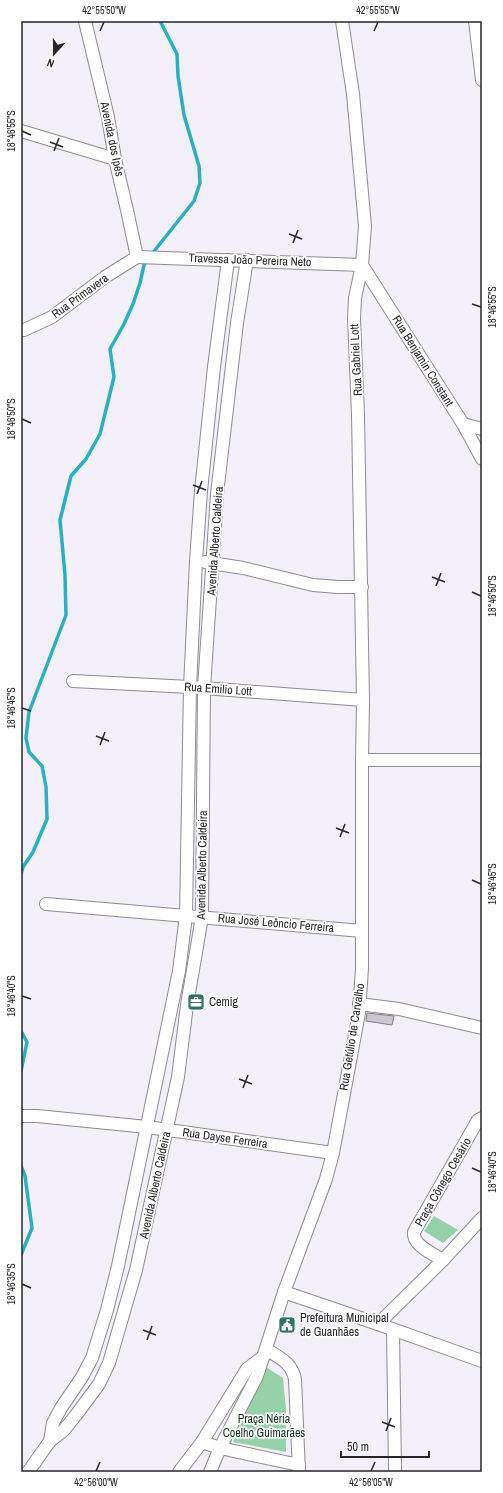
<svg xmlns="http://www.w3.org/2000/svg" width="503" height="1493" viewBox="0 0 503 1493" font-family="'Archivo Narrow',sans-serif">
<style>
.green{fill:#96d1aa}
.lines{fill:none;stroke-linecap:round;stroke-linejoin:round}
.stream{stroke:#29b0c4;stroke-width:3.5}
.building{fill:#ccc7ce;stroke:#837e85}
.minor-casing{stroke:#8e8b93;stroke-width:14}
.minor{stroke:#fff;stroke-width:12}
.ticks{fill:none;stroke:#272528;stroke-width:1.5}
.labels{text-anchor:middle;stroke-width:3.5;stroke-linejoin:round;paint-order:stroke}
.street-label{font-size:12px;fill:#272528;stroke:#fff}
.poi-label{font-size:12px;fill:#272528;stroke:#fff;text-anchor:start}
.park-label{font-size:12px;fill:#0f331e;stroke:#fff}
.neatline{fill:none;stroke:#272528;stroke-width:1.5}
.ticks-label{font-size:10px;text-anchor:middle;fill:#272528}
</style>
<rect width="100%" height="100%" fill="#f3f0f9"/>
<g class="green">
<path d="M434 1216 458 1230 443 1243 424 1231Z"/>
<path d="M266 1367 283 1378 286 1409V1452L233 1442Z"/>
</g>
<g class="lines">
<g class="stream">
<path d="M151 255 194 201 200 183 199 166 184 115 178 76 177 54 160 21"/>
<path d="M21 874 23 867 33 852 47 819 46 787 42 766 29 752 26 738 29 712 66 615 65 575 60 520 71 476 86 459 100 434 114 377 110 349 124 324 133 304 140 283 144 265 147 260"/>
<path d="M21 1031 27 1042 21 1071"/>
<path d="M21 1166 25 1176 32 1228 21 1255"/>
</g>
</g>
<path class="building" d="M367 1013 394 1016 392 1025 366 1021Z"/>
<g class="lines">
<g class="minor-casing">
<g id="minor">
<path d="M85 21 108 117 115 159 127 210 137 257"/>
<path d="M475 21 482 80"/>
<path d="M21 131 115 159"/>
<path d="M137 257 362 265 463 424 482 459"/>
<path d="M21 330H24L52 317 105 277 137 257"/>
<path d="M463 424 482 429"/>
<path d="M205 562 243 568 313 585 338 587H362"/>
<path d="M73 681 190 687 363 700"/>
<path d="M362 760H482"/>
<path d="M46 904 362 931"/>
<path d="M359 1004 399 1009 482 1028"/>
<path d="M21 1116H37L147 1127 333 1153"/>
<path d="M443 1260C433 1254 412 1245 414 1232L478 1120 482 1118"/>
<path d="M284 1292 378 1324 482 1361"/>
<path d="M378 1324 443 1260 482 1218"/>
<path d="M393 1330 395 1472"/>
<path d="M266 1349C280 1358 291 1362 295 1379L299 1472"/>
<path d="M50 1441 53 1423 61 1408 82 1377 92 1358 107 1310 118 1266 179 971 186 916 190 687 196 561 201 491 214 367 228 260"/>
<path d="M202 1442 220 1448 299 1465"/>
<path d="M28 1472 50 1441 64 1430 76 1415 99 1384 109 1363 136 1270 178 1077 187 1005 202 917 204 688 217 494 237 323 247 260"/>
<path d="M179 1472 202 1442 247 1369 264 1356"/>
<path d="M210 1472 220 1448 257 1376 284 1292 326 1179 333 1153 359 1013 362 968V760L363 700 358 415 354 318 355 298 362 265 365 226 353 94 342 21"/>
</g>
</g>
<use href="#minor" class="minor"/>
</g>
<path class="ticks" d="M100 31 104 22M374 31 378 22M22 131 31 135M50 142 63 147M54 151 59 138M289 234 302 239M293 243 298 230M472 304 481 307M22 419 31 423M193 485 206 490M197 494 202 481M432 577 445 582M436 586 441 573M472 592 481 596M22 708 31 711M96 736 109 741M100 745 105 732M336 828 349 833M340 837 345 824M472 880 481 884M22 996 31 999M239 1079 252 1084M243 1088 248 1075M472 1168 481 1172M22 1284 31 1288M143 1330 156 1335M147 1340 152 1326M382 1422 395 1427M386 1431 391 1418M96 1471 100 1462M371 1471 375 1462"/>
<defs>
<g id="office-square" transform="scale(0.9)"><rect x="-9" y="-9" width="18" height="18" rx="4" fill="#327363" stroke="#fff"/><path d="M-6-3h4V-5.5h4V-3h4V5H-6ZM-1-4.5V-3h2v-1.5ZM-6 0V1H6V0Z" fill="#fff"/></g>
<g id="civic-square" transform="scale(0.9)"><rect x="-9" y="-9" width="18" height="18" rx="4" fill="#327363" stroke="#fff"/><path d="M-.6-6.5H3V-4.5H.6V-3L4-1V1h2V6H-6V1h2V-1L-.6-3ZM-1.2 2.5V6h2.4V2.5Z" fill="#fff"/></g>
</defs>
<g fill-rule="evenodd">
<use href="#office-square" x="196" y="1002"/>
<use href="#civic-square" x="287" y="1325"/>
</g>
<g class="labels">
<g class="street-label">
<text transform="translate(112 139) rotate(78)" y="4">Avenida dos Ipês</text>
<text transform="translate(250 260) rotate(2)" y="4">Travessa João Pereira Neto</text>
<text transform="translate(80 296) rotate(-36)" y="4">Rua Primavera</text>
<text transform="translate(356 360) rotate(-93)" y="4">Rua Gabriel Lott</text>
<text transform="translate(423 361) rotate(58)" y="4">Rua Benjamin Constant</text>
<text transform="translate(215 541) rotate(-86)" y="4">Avenida Alberto Caldeira</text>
<text transform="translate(218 689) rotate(4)" y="4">Rua Emilio Lott</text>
<text transform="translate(202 865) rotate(-89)" y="4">Avenida Alberto Caldeira</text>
<text transform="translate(276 923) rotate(5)" y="4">Rua José Leôncio Ferreira</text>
<text transform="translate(352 1037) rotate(-81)" y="4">Rua Getúlio de Carvalho</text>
<text transform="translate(225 1138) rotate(8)" y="4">Rua Dayse Ferreira</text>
<text transform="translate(443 1182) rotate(-60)" y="4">Praça Cônego Cesário</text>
<text transform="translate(155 1185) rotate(-78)" y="4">Avenida Alberto Caldeira</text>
</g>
<g class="poi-label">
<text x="209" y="1006">Cemig</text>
<text x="300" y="1322">Prefeitura Municipal<tspan x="300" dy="14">de Guanhães</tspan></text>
</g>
<g class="park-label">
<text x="264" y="1423">Praça Néria<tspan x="264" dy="14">Coelho Guimarães</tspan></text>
</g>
</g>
<rect width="503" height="1493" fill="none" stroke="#ffffff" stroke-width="44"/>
<g transform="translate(54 54) rotate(201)" stroke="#ffffff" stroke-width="3" paint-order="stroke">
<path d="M0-3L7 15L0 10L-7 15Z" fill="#272528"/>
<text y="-6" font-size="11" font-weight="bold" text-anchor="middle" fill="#272528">N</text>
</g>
<path d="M341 1451v6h88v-6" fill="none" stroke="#272528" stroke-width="2"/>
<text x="347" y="1451" font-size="12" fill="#272528" stroke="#ffffff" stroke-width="3" paint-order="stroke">50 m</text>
<rect x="22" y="22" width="459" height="1449" class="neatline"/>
<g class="ticks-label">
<text x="104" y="14">42°55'50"W</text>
<text x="378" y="14">42°55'55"W</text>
<text transform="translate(11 131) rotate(-90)" y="4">18°46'55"S</text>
<text transform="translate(492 307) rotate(-90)" y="4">18°46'55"S</text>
<text transform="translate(11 419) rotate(-90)" y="4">18°46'50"S</text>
<text transform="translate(492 596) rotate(-90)" y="4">18°46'50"S</text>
<text transform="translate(11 708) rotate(-90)" y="4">18°46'45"S</text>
<text transform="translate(492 884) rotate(-90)" y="4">18°46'45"S</text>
<text transform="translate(11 996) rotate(-90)" y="4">18°46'40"S</text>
<text transform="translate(492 1172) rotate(-90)" y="4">18°46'40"S</text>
<text transform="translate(11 1284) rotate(-90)" y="4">18°46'35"S</text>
<text x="96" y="1486">42°56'00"W</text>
<text x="371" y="1486">42°56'05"W</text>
</g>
</svg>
